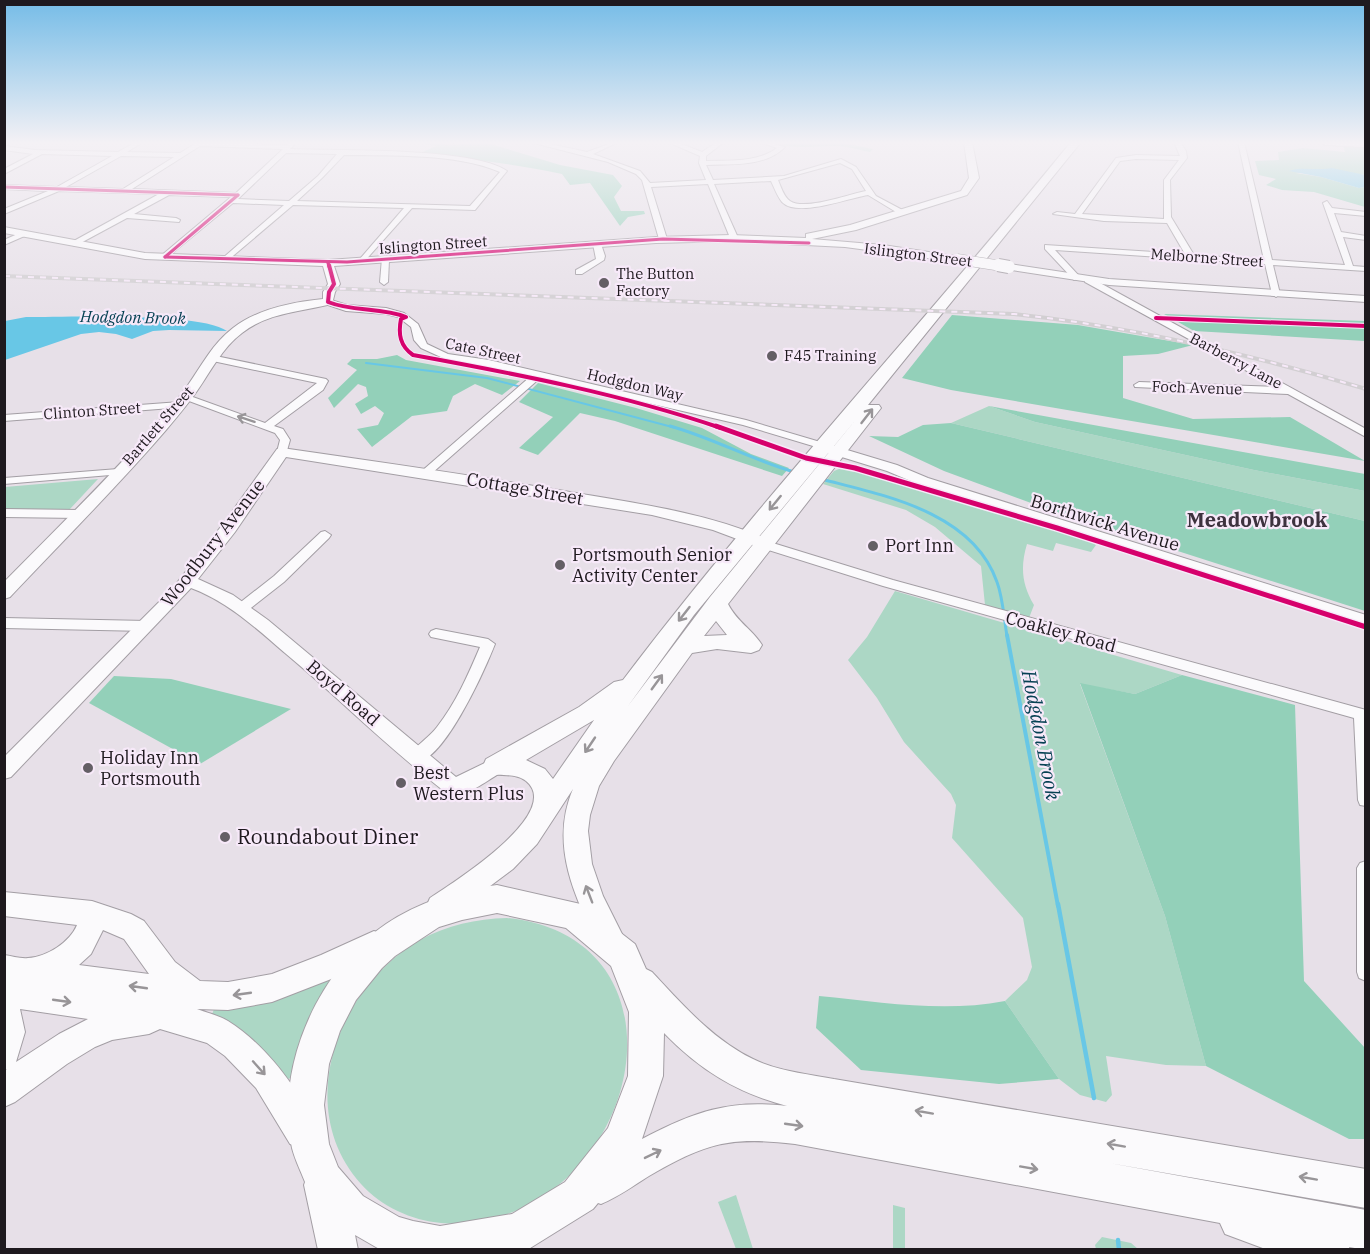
<svg xmlns="http://www.w3.org/2000/svg" width="1370" height="1254" viewBox="0 0 1370 1254" font-family="'IBM Plex Serif',serif">
<style>
.green{fill:#acd7c5}
.forest{fill:#93d0b9}
.water{fill:#68c7e6}
.lines{fill:none;stroke-linecap:round;stroke-linejoin:round}
.stream-far3{stroke:#68c7e6;stroke-width:2}
.stream-far2{stroke:#68c7e6;stroke-width:3}
.stream-far1{stroke:#68c7e6;stroke-width:4}
.stream{stroke:#68c7e6;stroke-width:4.5}
.street-casing{stroke:#a39ea4;stroke-width:2}
.secondary-casing{stroke:#a39ea4;stroke-width:2}
.primary-casing{stroke:#a39ea4;stroke-width:2}
.highway-casing{stroke:#a39ea4;stroke-width:2}
.street{fill:#fbfafc;fill-rule:evenodd}
.secondary{fill:#fbfafc;fill-rule:evenodd}
.primary{fill:#fbfafc;fill-rule:evenodd}
.highway{fill:#fbfafc;fill-rule:evenodd}
.rail-casing{stroke:#d2cfd2;stroke-width:4}
.rail{stroke:#f7e9f9;stroke-width:2;stroke-dasharray:6;stroke-linecap:butt}
.secondary-bridge-far1-casing{stroke:#a39ea4;stroke-width:11;stroke-linecap:butt}
.secondary-bridge-casing{stroke:#a39ea4;stroke-width:14;stroke-linecap:butt}
.secondary-bridge-far1{stroke:#fbfafc;stroke-width:10}
.secondary-bridge{stroke:#fbfafc;stroke-width:12}
.cycleway-far2-casing{stroke:#f7e9f9;stroke-width:5}
.cycleway-far1-casing{stroke:#f7e9f9;stroke-width:6}
.cycleway-casing{stroke:#f7e9f9;stroke-width:8}
.cycleway-far2{stroke:#d6006c;stroke-width:3}
.cycleway-far1{stroke:#d6006c;stroke-width:4}
.cycleway{stroke:#d6006c;stroke-width:5}
.oneway{stroke:#989598}
.poi-dot{fill:#645f65;stroke:#f7e9f9;stroke-width:2}
.labels{text-anchor:middle;stroke-width:4.5;stroke-linejoin:round;paint-order:stroke}
.far-street-label{font-size:15px;fill:#1e191e;stroke:#f7e9f9}
.far-poi-label{font-size:15px;fill:#1e191e;stroke:#f7e9f9;text-anchor:start}
.far-water-label{font-size:16px;font-style:italic;fill:#064153;stroke:#f7e9f9}
.street-label{font-size:18px;fill:#1e191e;stroke:#f7e9f9}
.poi-label{font-size:18px;fill:#1e191e;stroke:#f7e9f9;text-anchor:start}
.neighbourhood-label{font-size:20px;font-weight:bold;fill:#3d323e;stroke:#f7e9f9}
.water-label{font-size:20px;font-style:italic;fill:#064153;stroke:#f7e9f9}
.near-poi-label{font-size:21px;fill:#1e191e;stroke:#f7e9f9;text-anchor:start}
</style>
<rect width="100%" height="100%" fill="#e7e0e8"/>
<g class="green">
<path d="M989 406 1035 422 1254 470 1365 491V521L951 423Z"/>
<path d="M844 467 1084 538 1096 545 1091 552 1056 543 1053 551 1027 544C1020 567 1022 585 1034 605L1029 618 985 605 981 566 935 527 906 510 823 484 834 471Z"/>
<path d="M98 479 69 510 5 509V487Z"/>
<path d="M895 591 1182 675 1135 694 1080 684 1165 916 1206 1066 1166 1065 1106 1056 1112 1095 1106 1102 1080 1095 1059 1079 1005 1001 1027 980 1032 967 1023 918 952 838 956 805 951 794 904 742 877 698 848 660 867 637Z"/>
<path d="M507 918C678 936 652 1150 520 1209 495 1220 468 1226 441 1223 411 1220 382 1207 361 1184 292 1107 338 987 420 940 447 925 476 919 507 918Z"/>
<path d="M331 977 332 981 305 1028 291 1077 285 1082C264 1052 246 1029 212 1014L216 1005Z"/>
<path d="M736 1195 753 1249H754H736L718 1202Z"/>
<path d="M893 1205 905 1208V1249H893Z"/>
<path d="M1102 1237 1131 1243 1138 1249H1096L1095 1245Z"/>
</g>
<g class="forest">
<path d="M414 142H439L447 145 484 142 560 165 613 175 622 186 614 197 621 211H644L645 214 628 217 620 226 590 183 570 185 562 174C514 164 465 157 416 155L436 146Z"/>
<path d="M790 142H846L844 143 873 149 870 152C859 150 847 146 836 146 818 146 799 149 782 145Z"/>
<path d="M1343 145 1365 147V175L1327 169 1296 173 1321 177 1359 188 1365 187V207L1314 192 1282 190 1266 185 1276 179 1259 175 1255 161 1279 160 1278 152 1303 148 1345 152Z"/>
<path d="M1164 314 1365 321V341L1194 331Z"/>
<path d="M952 315 1078 325 1193 345 1158 354 1123 356V398L1193 419 1290 417 1365 461 951 390 902 378Z"/>
<path d="M397 355 406 360 520 381 502 395 475 384 453 396 447 411 412 416 372 447 357 429 378 425 384 413 375 406 361 414 355 404 368 396 366 387 358 384 334 408 328 398 357 370 347 364 352 359H377Z"/>
<path d="M538 383 636 408 702 428 751 454 789 468 782 476 615 421 580 413 538 455 519 448 553 417 519 402Z"/>
<path d="M989 406 1365 474V491L1254 470 1035 422Z"/>
<path d="M951 423 1365 521V611L1053 511 944 471 869 436 898 437 923 425Z"/>
<path d="M1182 675 1295 705 1304 981 1365 1048V1139H1349L1206 1066 1165 916 1080 683 1135 694Z"/>
<path d="M114 676 171 679 291 709 200 764 89 703Z"/>
<path d="M819 996C881 1002 943 1013 1005 1001L1059 1079 999 1084 861 1070 816 1028Z"/>
</g>
<g class="water">
<path d="M1332 168 1365 175V187L1359 188 1321 177 1289 171C1300 166 1318 171 1332 168Z"/>
<path d="M26 317C63 317 203 312 227 331L169 330 153 331 132 339 116 334 99 332 81 334 5 360V321Z"/>
</g>
<g class="lines">
<path class="stream-far3" d="M366 363 487 378 676 428"/>
<g class="stream-far2">
<path d="M670 426C713 438 752 460 794 472"/>
<path d="M825 480C887 496 973 513 997 582 1003 598 1004 619 1007 636"/>
</g>
<path class="stream-far1" d="M1007 635 1058 906"/>
<g class="stream">
<path d="M1058 904 1094 1098"/>
<path d="M1118 1240 1119 1250"/>
</g>
<g class="street-casing">
<g id="street">
<path d="M136 142H143L127 152 180 153 198 142 287 145 291 143 294 145 290 149C337 151 473 147 507 171L475 210 412 208 362 264H359V260L404 208 293 205 227 261 223 259 224 257 284 205 233 203 165 259H162V255L231 197 169 195 134 214 176 218 180 220 179 222 127 218 75 246 71 244 72 242 159 194 59 191 4 214V209L48 191 4 189V185L57 187 112 156 42 154 4 174V169L33 154 4 150V146L35 150 118 152ZM200 146 283 149 236 193 132 189ZM286 153 337 154 318 176 289 201 238 199ZM344 155C392 156 456 153 500 172L470 206 297 201 322 178ZM121 156 174 157 123 189 66 187Z"/>
<path d="M448 142H455L450 145Z"/>
<path d="M530 142H541L587 152 614 142V144L593 154 640 171 650 183 706 180 699 163 700 156 668 142H676L702 152 717 142H724L706 156V161C729 160 757 163 777 148L759 142H768L785 147C765 167 733 164 706 165L713 180 784 176 841 159 856 167 876 196 908 213 901 215 868 195C849 198 797 218 782 202 777 196 774 187 771 181L714 184 739 240 735 242 731 240 708 184 651 187 667 239 663 241 659 239 642 180 636 174 608 162ZM840 163 852 169 866 191C849 194 805 211 790 201 784 197 781 187 778 180Z"/>
<path d="M1174 142H1180L1186 151 1187 158 1170 180 1171 217 1194 255 1264 260 1238 142H1244L1272 260 1345 265 1323 203 1327 201 1332 208 1366 212V216L1334 213 1341 232 1366 236V240L1343 237 1353 266 1366 267V271L1273 265 1280 294 1276 297 1272 294 1265 264 1055 250 1081 278 1074 280 1045 249V245L1185 254 1167 223 1104 221 1053 214 1057 212 1075 214 1116 158 1136 155 1180 156ZM1136 159 1179 160 1164 180V219L1082 214 1120 161Z"/>
<path d="M22 232 29 234 4 245V240Z"/>
<path d="M597 242 601 244 605 256 604 260 582 274H576V270L596 259 593 244Z"/>
<path d="M382 258 389 260 388 282 384 285 380 282Z"/>
<path d="M1085 278H1091L1335 412 1366 429V437L1288 394 1135 387 1134 385 1139 382 1276 387 1085 282Z"/>
<path d="M328 299 347 305 386 308 404 313 418 324 427 344 448 354 489 360 746 420 827 444 828 446 823 449 743 425 540 378 431 474H423V470L531 376 443 358 421 348 414 340 411 327 398 317 386 314 346 311 325 304 324 302Z"/>
<path d="M211 355 326 379 328 381 323 390 274 426 283 429 290 440 286 454 282 455 277 452 280 440 275 433 181 398 186 395 190 396 265 423 317 383 208 360V356Z"/>
<path d="M180 402 185 405 184 407 4 421V415Z"/>
<path d="M118 469 122 470V474L4 484V478Z"/>
<path d="M4 509 79 510 85 514 79 518 4 517Z"/>
<path d="M325 531 331 535 329 538 284 582 247 611H237L235 608 237 605 274 576 321 532Z"/>
<path d="M763 540 893 580 1366 710V806L1360 805 1358 800 1354 718 883 586 759 547 757 544Z"/>
<path d="M4 618 147 621 154 626 147 631 4 628Z"/>
<path d="M436 629 488 639 495 644C486 667 440 772 411 762L408 758C414 746 429 738 437 727 456 703 468 675 480 647L431 637 429 634 431 631Z"/>
<path d="M1366 861V981L1359 978 1357 972V868L1360 863Z"/>
</g>
</g>
<g class="secondary-casing">
<g id="secondary">
<path d="M964 142H972L979 178 967 195 856 230 812 239 883 245 961 257V261L957 262 845 247 731 241 656 243 334 266 340 284 335 292 332 304C300 312 269 312 242 333 222 348 211 371 197 391 188 404 177 417 166 430 116 488 62 542 10 597L4 599V582C56 529 110 477 159 421 169 409 179 398 188 385 202 365 213 343 233 328 258 309 292 302 323 299V292L328 284 323 266 145 259 4 233V227L145 253 328 260 656 237 731 235 806 238V234L850 225 961 191 969 178Z"/>
<path d="M1321 142H1366V147L1325 145Z"/>
<path d="M1009 264 1109 279 1366 296V302L1109 285 1005 269V265Z"/>
<path d="M824 443 897 465 928 478 1366 615V627L918 484 887 471 819 450 817 447 819 444Z"/>
<path d="M282 448C380 462 478 476 576 493 641 504 706 513 767 539L769 543 767 547 761 548 713 530 652 515 286 457 235 532 198 579 233 595 268 620 456 777 495 758 502 760 505 766 502 772C487 780 464 800 448 794 390 750 340 699 285 653 257 629 227 601 191 588L11 777 4 779V757L172 589 223 524 277 449Z"/>
</g>
</g>
<g class="primary-casing">
<g id="primary">
<path d="M1071 142H1081L868 405H879L881 408 728 604C738 623 752 629 762 645L759 650 751 653 717 649 692 653 614 761 599 786 590 815 588 831 592 864 603 896 625 940 621 949 611 953 601 949C575 899 549 845 573 789L537 844 513 869 450 916 440 919 430 916 426 907 430 898C451 884 565 813 526 781 515 772 499 777 486 773L483 766 486 759 579 707 614 682 623 680C764 494 924 323 1071 142ZM858 417 710 597 628 706 694 615ZM716 621 727 635 704 636ZM594 720 553 779 545 769 526 760Z"/>
<path d="M4 892 92 901 131 914 144 921 175 962 200 981 228 982 272 974 321 955 374 931 384 935 388 944 384 953 339 976 272 1002 228 1010 197 1009C207 1013 218 1015 228 1021 265 1044 301 1091 318 1132L314 1144 302 1148 290 1144 256 1088 225 1056 207 1043 160 1029 149 1034 112 1040 95 1047 67 1064 15 1102 4 1107V1071L7 1069 4 1070V955C12 956 21 959 28 958 47 957 70 942 77 925L4 916ZM103 930 124 939 149 974 79 965 91 954ZM20 1009 88 1019 59 1034 16 1062 25 1032Z"/>
</g>
</g>
<g class="highway-casing">
<path id="highway" d="M497 885 585 905 635 944 646 969 652 972C681 1003 713 1040 753 1059 777 1071 808 1074 834 1079L1366 1169V1208L1109 1163 1366 1210V1250L1349 1247 1350 1250H1268L1225 1234 1220 1223 795 1144C730 1136 706 1143 649 1176 633 1186 618 1197 601 1204L598 1203 593 1209 527 1250H381L355 1235 358 1250H318L304 1185 305 1182C300 1169 293 1156 291 1143 276 1064 320 968 386 924 419 902 458 890 497 885ZM497 913 566 928 611 966 629 1012 628 1076 608 1128 565 1182 512 1214 440 1226 413 1221 399 1217 363 1196 338 1167 329 1144 324 1105 329 1064 340 1031 356 1000 382 968 395 956 439 927 462 920ZM664 1033C700 1070 737 1093 787 1106 729 1099 693 1112 642 1139L663 1076Z"/>
</g>
<use href="#street" class="street"/>
<use href="#secondary" class="secondary"/>
<use href="#primary" class="primary"/>
<use href="#highway" class="highway"/>
<g class="rail-casing">
<path id="rail" d="M4 276 1014 314C1134 327 1250 354 1366 389"/>
</g>
<use href="#rail" class="rail"/>
<g class="secondary-bridge-far1-casing">
<path id="secondary-bridge-far1" d="M957 259 1008 267"/>
</g>
<g class="secondary-bridge-casing">
<path id="secondary-bridge" d="M998 265 1009 267"/>
</g>
<use href="#secondary-bridge-far1" class="secondary-bridge-far1"/>
<use href="#secondary-bridge" class="secondary-bridge"/>
<g class="cycleway-far2-casing">
<g id="cycleway-far2">
<path d="M4 187 238 195"/>
<path d="M165 257 347 262 663 239 809 243"/>
<path d="M165 257 238 195"/>
<path d="M328 263 329 267"/>
</g>
</g>
<g class="cycleway-far1-casing">
<g id="cycleway-far1">
<path d="M329 265 334 284 329 292 328 302C353 312 381 307 406 317L401 319C398 334 400 346 413 355 517 374 621 394 721 428"/>
<path d="M1156 318 1366 326"/>
</g>
</g>
<g class="cycleway-casing">
<path id="cycleway" d="M716 426 806 458 855 468 1057 528 1366 627"/>
</g>
<use href="#cycleway-far2" class="cycleway-far2"/>
<use href="#cycleway-far1" class="cycleway-far1"/>
<use href="#cycleway" class="cycleway"/>
</g>
<defs><path id="oneway-shaft" d="M-6 0H5M1.5-3L5.5 0L1.5 3" fill="none" stroke-width="1.6" stroke-linecap="round" stroke-linejoin="round" transform="scale(1.5)"/></defs>
<g class="oneway">
<use href="#oneway-shaft" transform="translate(867 416) rotate(-52)"/>
<use href="#oneway-shaft" transform="translate(246 419) rotate(-162)"/>
<use href="#oneway-shaft" transform="translate(775 503) rotate(129)"/>
<use href="#oneway-shaft" transform="translate(684 614) rotate(128)"/>
<use href="#oneway-shaft" transform="translate(657 682) rotate(-54)"/>
<use href="#oneway-shaft" transform="translate(590 745) rotate(124)"/>
<use href="#oneway-shaft" transform="translate(589 894) rotate(-111)"/>
<use href="#oneway-shaft" transform="translate(138 987) rotate(-172)"/>
<use href="#oneway-shaft" transform="translate(242 994) rotate(172)"/>
<use href="#oneway-shaft" transform="translate(62 1001) rotate(8)"/>
<use href="#oneway-shaft" transform="translate(259 1068) rotate(48)"/>
<use href="#oneway-shaft" transform="translate(924 1112) rotate(-170)"/>
<use href="#oneway-shaft" transform="translate(794 1125) rotate(8)"/>
<use href="#oneway-shaft" transform="translate(1116 1145) rotate(-170)"/>
<use href="#oneway-shaft" transform="translate(653 1154) rotate(-26)"/>
<use href="#oneway-shaft" transform="translate(1029 1168) rotate(10)"/>
<use href="#oneway-shaft" transform="translate(1308 1178) rotate(-170)"/>
</g>
<linearGradient id="sky" x2="0" y2="1"><stop stop-color="#75bce7"/><stop offset="0.45" stop-color="#f4f1f5"/><stop offset="1" stop-color="#f4f1f5" stop-opacity="0"/></linearGradient>
<rect width="1370" height="317" fill="url(#sky)"/>
<g class="poi-dot">
<circle cx="604" cy="283" r="6"/>
<circle cx="772" cy="356" r="6"/>
<circle cx="873" cy="546" r="6"/>
<circle cx="560" cy="565" r="6"/>
<circle cx="88" cy="768" r="6"/>
<circle cx="401" cy="783" r="6"/>
<circle cx="225" cy="837" r="6"/>
</g>
<g class="labels">
<g class="far-street-label">
<text transform="translate(433 245) rotate(-4)" y="5">Islington Street</text>
<text transform="translate(918 255) rotate(7)" y="5">Islington Street</text>
<text transform="translate(1207 258) rotate(4)" y="5">Melborne Street</text>
<text transform="translate(483 351) rotate(12)" y="5">Cate Street</text>
<text transform="translate(1236 361) rotate(28)" y="5">Barberry Lane</text>
<text transform="translate(635 385) rotate(13)" y="5">Hodgdon Way</text>
<text transform="translate(1197 388) rotate(2)" y="5">Foch Avenue</text>
<text transform="translate(92 411) rotate(-4)" y="5">Clinton Street</text>
<text transform="translate(158 426) rotate(-49)" y="5">Bartlett Street</text>
</g>
<g class="far-poi-label">
<text x="616" y="279">The Button<tspan x="616" dy="17">Factory</tspan></text>
<text x="784" y="361">F45 Training</text>
</g>
<g class="far-water-label">
<text transform="translate(133 317) rotate(1)" y="6">Hodgdon Brook</text>
</g>
<g class="street-label">
<text transform="translate(525 489) rotate(10)" y="6">Cottage Street</text>
<text transform="translate(1105 523) rotate(17)" y="6">Borthwick Avenue</text>
<text transform="translate(213 543) rotate(-52)" y="6">Woodbury Avenue</text>
<text transform="translate(1061 632) rotate(15)" y="6">Coakley Road</text>
<text transform="translate(343 693) rotate(41)" y="6">Boyd Road</text>
</g>
<g class="poi-label">
<text x="885" y="552">Port Inn</text>
<text x="572" y="561">Portsmouth Senior<tspan x="572" dy="21">Activity Center</tspan></text>
<text x="100" y="764">Holiday Inn<tspan x="100" dy="21">Portsmouth</tspan></text>
<text x="413" y="779">Best<tspan x="413" dy="21">Western Plus</tspan></text>
</g>
<g class="neighbourhood-label">
<text x="1257" y="527">Meadowbrook</text>
</g>
<g class="water-label">
<text transform="translate(1041 735) rotate(79)" y="7">Hodgdon Brook</text>
</g>
<g class="near-poi-label">
<text x="237" y="844">Roundabout Diner</text>
</g>
</g>
<rect width="1370" height="1254" fill="none" stroke="#1e191e" stroke-width="12"/>
</svg>
